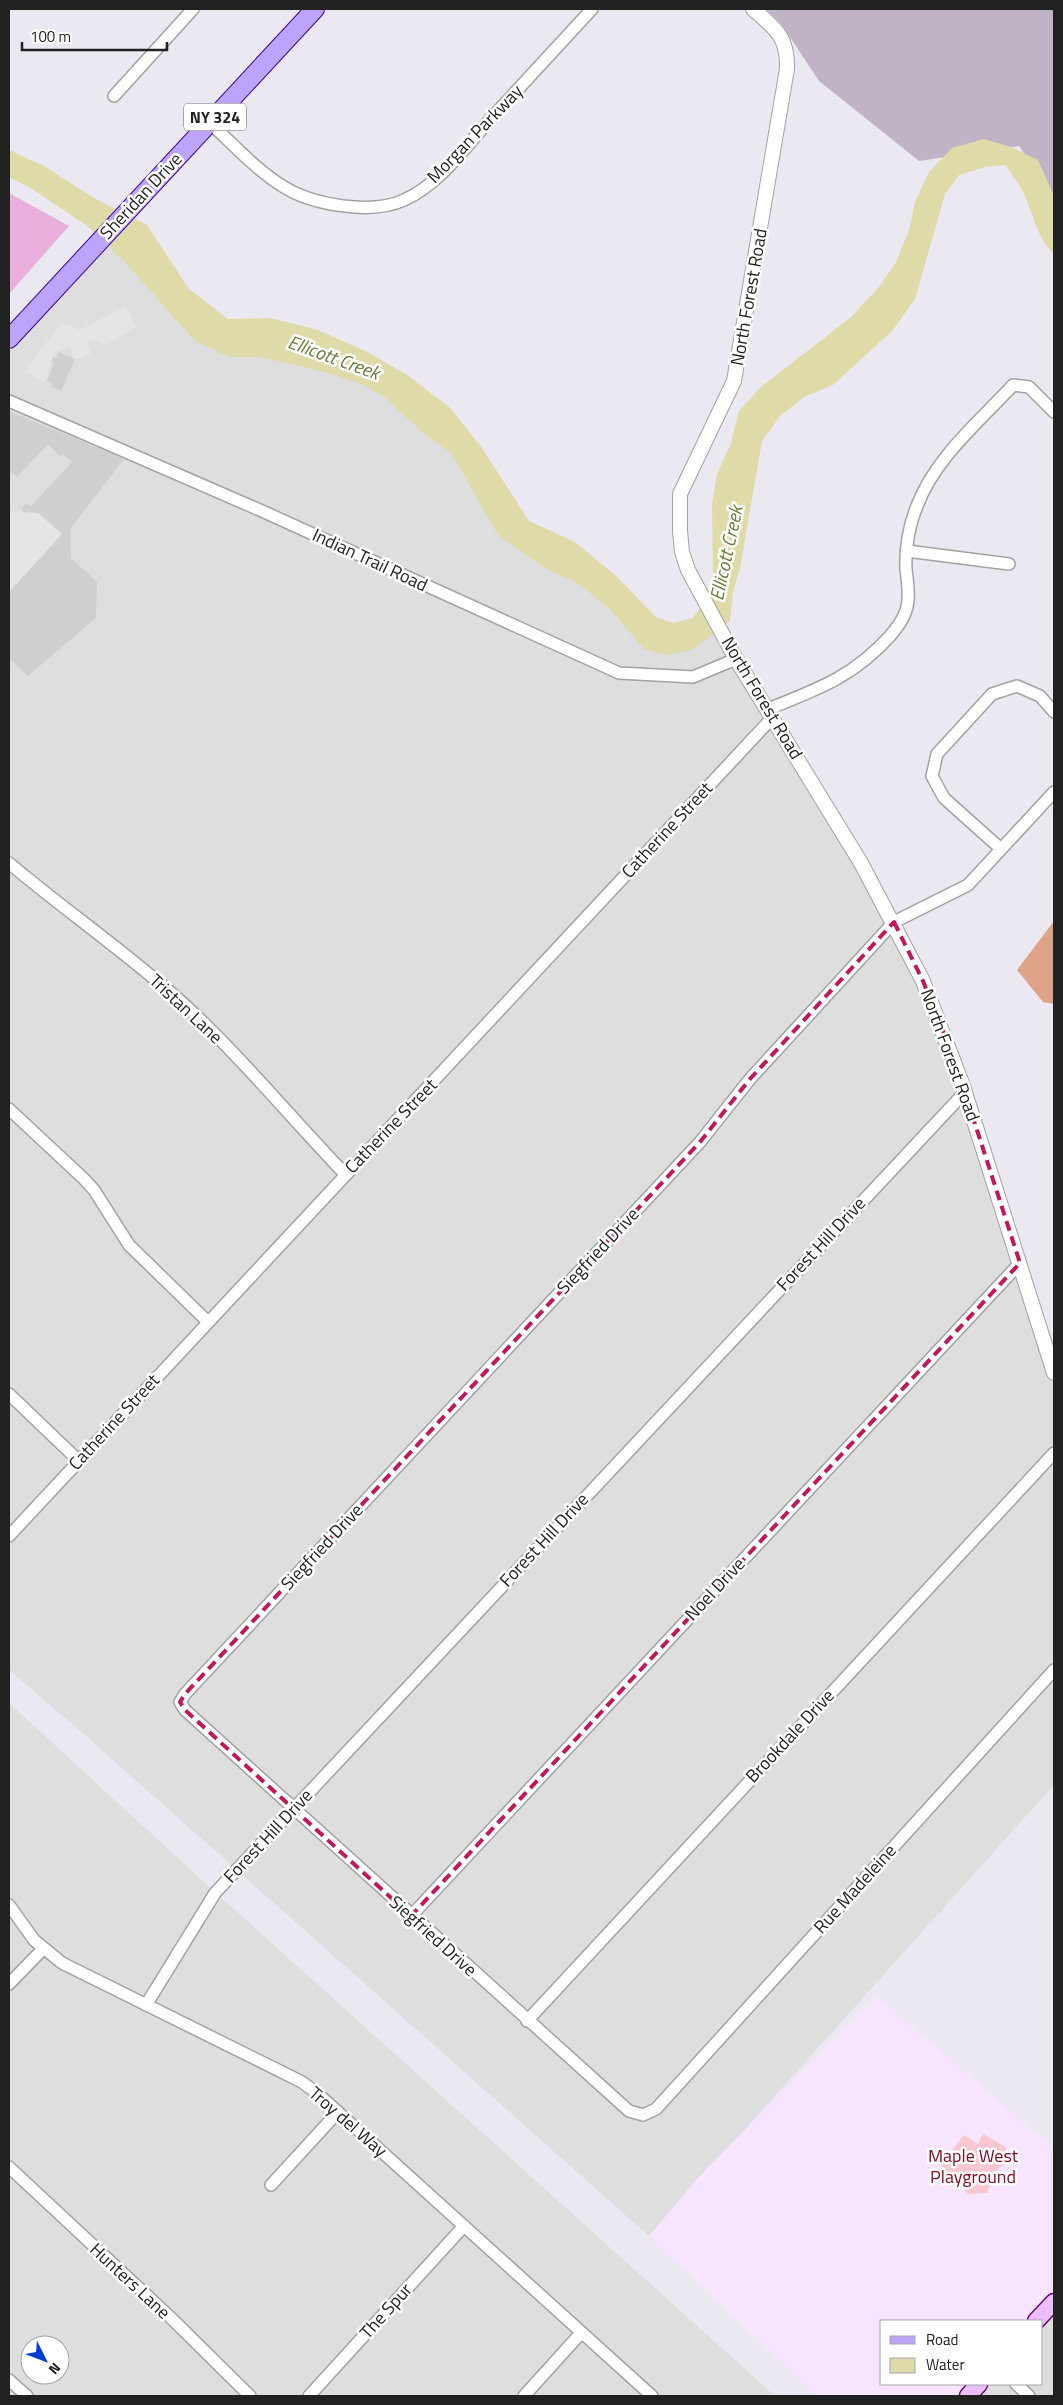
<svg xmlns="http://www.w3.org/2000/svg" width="1063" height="2405" viewBox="0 0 1063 2405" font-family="'Titillium Web',sans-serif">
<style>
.residential{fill:#dededf;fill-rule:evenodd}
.education{fill:#f7e4ff}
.religious{fill:#cfcfcf}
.construction{fill:#c1b3c6}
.grass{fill:#eaafdd}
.park{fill:#f9c7d1}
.pitch{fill:#dea488}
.parking{fill:#e5e5e5}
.water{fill:#dedba9}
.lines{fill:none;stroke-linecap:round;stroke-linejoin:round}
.minor-casing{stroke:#a2a2a2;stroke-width:14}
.tertiary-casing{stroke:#a2a2a2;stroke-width:16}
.secondary-casing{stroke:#660779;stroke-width:19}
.primary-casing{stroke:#3e029c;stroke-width:20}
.minor{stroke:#fff;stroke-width:11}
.tertiary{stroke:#fff;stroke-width:14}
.secondary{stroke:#ebbef9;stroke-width:16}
.primary{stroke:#bca3fb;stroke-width:18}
.marked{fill:none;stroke:#c2185b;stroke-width:4;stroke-dasharray:10 6;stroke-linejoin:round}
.labels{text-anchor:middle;stroke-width:5;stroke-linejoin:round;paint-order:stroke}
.shield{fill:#fff;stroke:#646464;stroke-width:1}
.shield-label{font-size:16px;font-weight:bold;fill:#212121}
.street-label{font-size:18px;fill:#212121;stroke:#fff}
.park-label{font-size:18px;fill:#810e24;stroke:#fff}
.water-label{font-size:19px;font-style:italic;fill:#6b7939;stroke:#fff}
</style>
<rect width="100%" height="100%" fill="#ebe8f1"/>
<g class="residential">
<path d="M111 229 214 332 278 337 458 432 498 518 675 641 712 614 923 981 1054 1375V1785L649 2236 78 1729 9 1670V339Z"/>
<path d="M9 1703 217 1894 775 2396H9ZM30 2345H60V2375H30Z"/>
<path d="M1054 2304V2396H968L979 2384H1042V2321Z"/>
</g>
<path class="education" d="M876 1996 1054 2149V2302L1036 2321H882V2384H978L965 2396H817L649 2236 695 2181Z"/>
<g class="religious">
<path d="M59 352 75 359 61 391 52 387V384L47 381 54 363 52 362 53 357 56 358Z"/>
<path d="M9 411 124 459 71 528V558L97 582 96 618 28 676 9 658V592L62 534 38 513H23L22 508 26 503 31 506 72 462 63 454 60 456 48 444 17 477 9 470Z"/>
</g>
<path class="construction" d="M766 9H1054V199L1019 146 919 161 819 81 782 25Z"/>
<path class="grass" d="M9 193 69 226 9 294Z"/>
<path class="park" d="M983 2134 1006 2147V2162L995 2172 987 2193 968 2194 941 2165 964 2135 978 2144Z"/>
<path class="pitch" d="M1054 921V1004L1043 1002 1017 970Z"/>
<g class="parking">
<path d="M126 306 136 327 105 345 96 340 90 341 88 344 91 353 75 361 70 347 54 352 45 383 27 372 28 366 62 323 80 330Z"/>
<path d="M11 511 38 513 62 534 9 592V514Z"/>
</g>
<path class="water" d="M984 139 1011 147 1038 160 1054 196V254C1035 236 1033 210 1021 188 1016 180 1010 172 1005 165L985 167 959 175 945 194 915 299 893 330 833 385 804 397 780 416 762 441 740 568 733 592 730 621 692 650 667 655 644 649 610 609 575 581 548 570 498 535 452 454 422 432 384 397 364 385 325 372 261 357H230L195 341 123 260 86 225 29 187 9 177V150L44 166 94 198 147 225 189 289 228 319 270 318 318 330 365 351 406 374 449 407 480 445 529 521 575 542 615 575 656 617 673 623 693 618 711 592 713 575 712 504 717 474 731 443 739 411 761 387 851 317 879 287 896 262 910 227 915 202 929 172 952 148Z"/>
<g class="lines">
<g class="minor-casing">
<g id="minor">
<path d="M114 96 193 9"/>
<path d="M210 123C233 144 256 170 284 187 313 205 372 215 404 200 438 185 463 150 487 123 522 85 557 47 592 9"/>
<path d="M9 401 262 511 619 673 693 677 736 659"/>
<path d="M907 551 1009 564"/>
<path d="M768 709C818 689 853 677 890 636 899 625 907 615 908 600 909 589 907 579 906 569 905 549 909 525 917 506 935 458 979 422 1013 385L1029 387 1054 412"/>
<path d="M1054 792 968 885 894 922 750 1079 700 1142 185 1694 180 1702 185 1710 629 2111 643 2115 656 2109 1054 1670"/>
<path d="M1001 849 944 798 932 776 937 754 992 694 1017 686 1040 696 1054 712"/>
<path d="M9 863C67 912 130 955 186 1006 243 1059 292 1119 345 1174"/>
<path d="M9 1109 84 1179 94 1190 129 1245 208 1322"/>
<path d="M9 1394 79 1461"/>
<path d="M9 1536 773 717"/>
<path d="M9 1905 34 1940 62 1963 302 2082 318 2094 652 2396"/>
<path d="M411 1916 1020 1263"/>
<path d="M9 1984 43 1949"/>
<path d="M146 2005 215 1893 965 1092"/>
<path d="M527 2021 1054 1453"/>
<path d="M9 2167 170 2317 250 2396"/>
<path d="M271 2185 338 2112"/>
<path d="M9 2380 27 2396"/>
<path d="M1016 2384 1029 2396"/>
<path d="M309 2396 464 2226"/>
<path d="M524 2396 581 2333"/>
</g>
</g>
<g class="tertiary-casing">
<path id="tertiary" d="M753 9C776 29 788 37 787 69L734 381 680 494V531L682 552 688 570 736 659 861 863 923 981 963 1086 1054 1373"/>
</g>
<g class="secondary-casing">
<g id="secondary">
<path d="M1036 2321 1054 2302"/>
<path d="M968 2396 979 2384"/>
</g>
</g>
<g class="primary-casing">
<path id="primary" d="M9 339 315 9"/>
</g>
<use href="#minor" class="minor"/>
<use href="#tertiary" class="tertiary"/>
<use href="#secondary" class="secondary"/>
<use href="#primary" class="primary"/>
</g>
<path class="marked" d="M894 922 923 981 953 1056 1020 1263 411 1916 185 1710 180 1702 185 1694 700 1142 750 1079Z"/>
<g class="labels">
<rect class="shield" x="184" y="103.5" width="62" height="27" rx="4"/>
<g class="shield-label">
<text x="215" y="123">NY 324</text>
</g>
<g class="street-label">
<text transform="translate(475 134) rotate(-46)" y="6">Morgan Parkway</text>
<text transform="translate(141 196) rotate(-47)" y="6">Sheridan Drive</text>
<text transform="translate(749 297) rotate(-80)" y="6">North Forest Road</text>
<text transform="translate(370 560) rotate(25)" y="6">Indian Trail Road</text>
<text transform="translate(762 698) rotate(59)" y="6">North Forest Road</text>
<text transform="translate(667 830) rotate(-47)" y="6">Catherine Street</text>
<text transform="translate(186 1009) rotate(43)" y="6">Tristan Lane</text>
<text transform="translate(950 1055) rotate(70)" y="6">North Forest Road</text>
<text transform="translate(391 1126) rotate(-46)" y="6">Catherine Street</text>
<text transform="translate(821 1244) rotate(-47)" y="6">Forest Hill Drive</text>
<text transform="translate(598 1251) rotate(-47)" y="6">Siegfried Drive</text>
<text transform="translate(114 1422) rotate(-47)" y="6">Catherine Street</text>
<text transform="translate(544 1540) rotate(-47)" y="6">Forest Hill Drive</text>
<text transform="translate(322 1547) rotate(-47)" y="6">Siegfried Drive</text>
<text transform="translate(715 1589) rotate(-47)" y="6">Noel Drive</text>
<text transform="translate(790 1736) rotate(-47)" y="6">Brookdale Drive</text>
<text transform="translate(268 1836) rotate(-47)" y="6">Forest Hill Drive</text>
<text transform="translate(855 1889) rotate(-48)" y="6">Rue Madeleine</text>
<text transform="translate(433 1936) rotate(42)" y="6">Siegfried Drive</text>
<text transform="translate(348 2122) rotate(41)" y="6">Troy del Way</text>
<text transform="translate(130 2281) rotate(43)" y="6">Hunters Lane</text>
<text transform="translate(386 2311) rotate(-48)" y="6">The Spur</text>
</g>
<g class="park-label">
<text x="973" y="2162">Maple West<tspan x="973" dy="21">Playground</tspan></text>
</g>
<g class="water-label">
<text transform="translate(334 357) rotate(20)" y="7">Ellicott Creek</text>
<text transform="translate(726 553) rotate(-78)" y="7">Ellicott Creek</text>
</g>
</g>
<rect width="1063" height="2405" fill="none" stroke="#212121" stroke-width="20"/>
<rect x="880" y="2320" width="162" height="65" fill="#ffffff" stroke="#a6a6a6"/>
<rect x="890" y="2336" width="25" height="8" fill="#bca3fb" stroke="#a6a6a6"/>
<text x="926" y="2345" font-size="15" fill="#212121">Road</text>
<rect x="890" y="2358" width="25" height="15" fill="#dedba9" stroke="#a6a6a6"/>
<text x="926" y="2370" font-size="15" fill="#212121">Water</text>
<g transform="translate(45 2360) rotate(132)"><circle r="24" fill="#ffffff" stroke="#a6a6a6"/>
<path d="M0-4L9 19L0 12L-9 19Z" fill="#033dcf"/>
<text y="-8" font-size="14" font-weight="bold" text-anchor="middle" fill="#212121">N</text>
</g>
<path d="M22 42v8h145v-8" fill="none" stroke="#212121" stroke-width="2.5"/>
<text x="30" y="42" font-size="15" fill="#212121" stroke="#ffffff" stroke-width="4" paint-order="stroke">100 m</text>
</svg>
